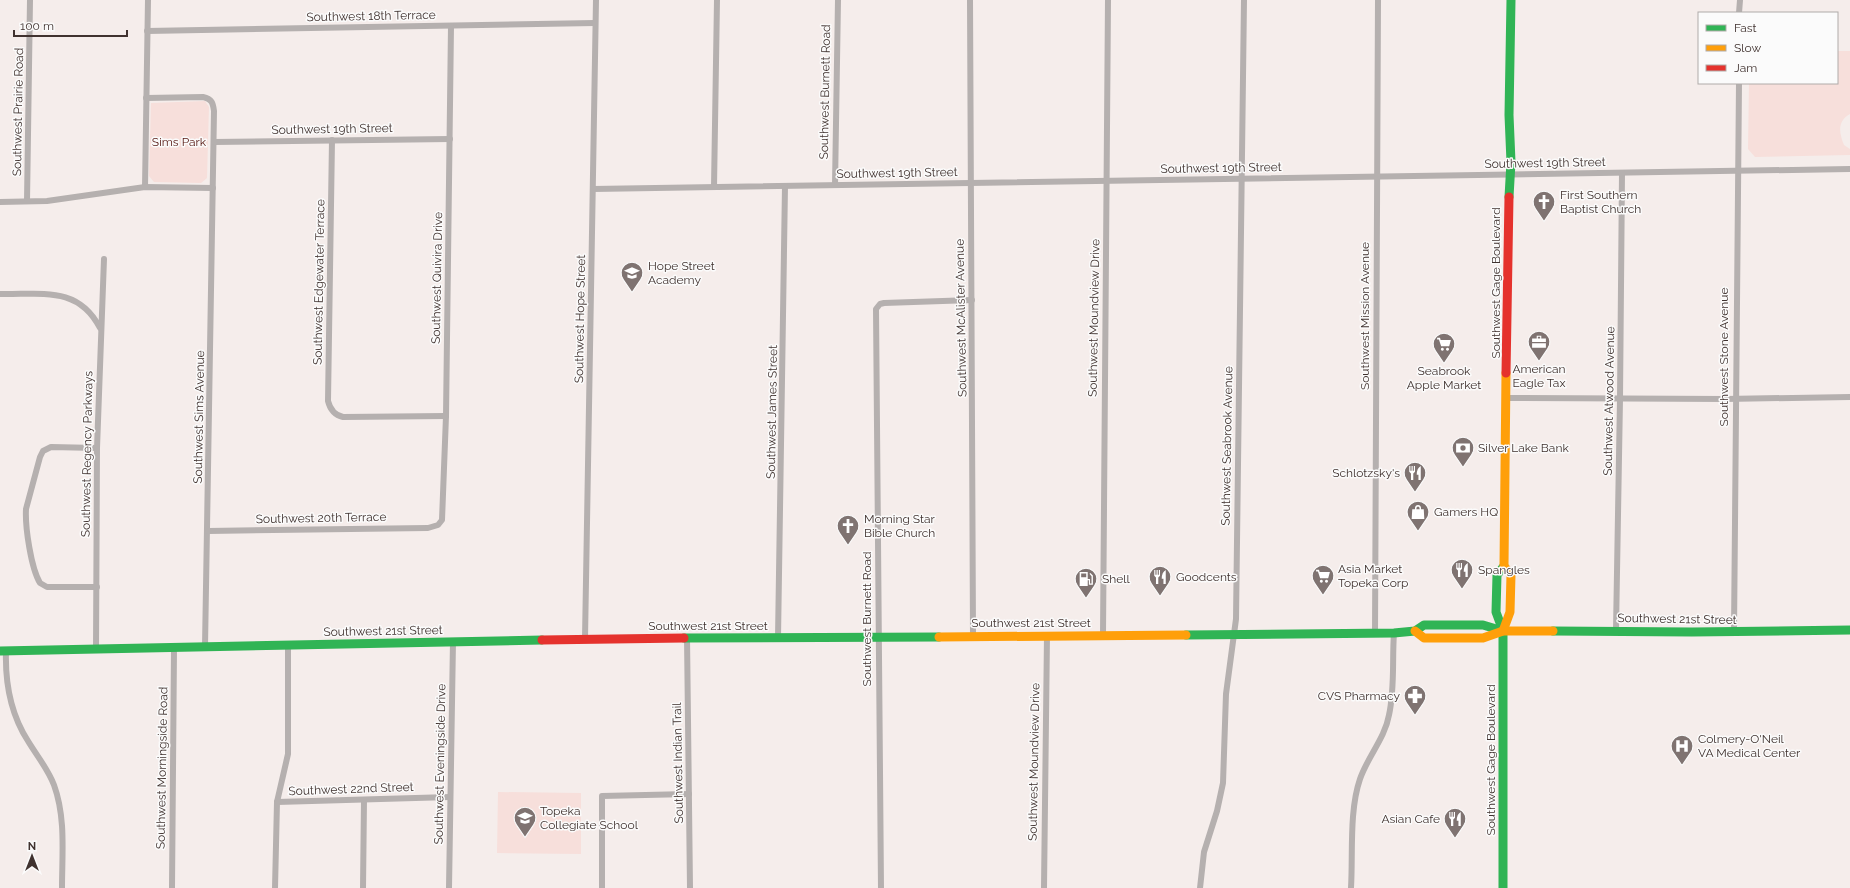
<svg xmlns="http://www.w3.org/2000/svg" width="1850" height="888" viewBox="0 0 1850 888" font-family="Raleway,sans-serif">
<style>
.green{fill:#f7dfdb}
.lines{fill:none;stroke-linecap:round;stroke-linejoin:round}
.street{stroke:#b5b0af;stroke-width:6}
.fast{stroke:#30b455;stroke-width:9}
.slow{stroke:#ff9f0a;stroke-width:9}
.jam{stroke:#e5322d;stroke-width:9}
.labels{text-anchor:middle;stroke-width:3;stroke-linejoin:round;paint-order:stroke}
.street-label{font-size:12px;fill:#40322f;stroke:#fbfbfb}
.park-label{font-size:12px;fill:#551610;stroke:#fbfbfb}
.poi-label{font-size:12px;fill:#40322f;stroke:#fbfbfb;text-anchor:start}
</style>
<rect width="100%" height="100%" fill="#f5edeb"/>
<g class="green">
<path d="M1837 51H1850V114C1837 121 1839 133 1844 145L1850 149V155L1755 157 1748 149 1749 83H1837Z"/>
<path d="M205 101 209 107 207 178 201 183 154 182 149 176 151 103Z"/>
<path d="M498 792 581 793V854L497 853Z"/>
</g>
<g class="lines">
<g class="street">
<path d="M970 0 973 635"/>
<path d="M1739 13 1740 0"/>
<path d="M147 31 595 23"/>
<path d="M146 98 203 97C212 99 213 103 214 111L205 647"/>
<path d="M332 140 328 401C330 409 334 415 343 417L446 416"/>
<path d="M214 142 450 139"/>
<path d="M835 185 838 0"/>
<path d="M145 187 148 0"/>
<path d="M714 187 717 0"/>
<path d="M593 189 1850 169"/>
<path d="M27 201 30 0"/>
<path d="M0 202 47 201 145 187 213 188"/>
<path d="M0 294C40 295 78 285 100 328"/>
<path d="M1507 398 1725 399 1850 397"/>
<path d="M208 531 428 528 438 525 442 520 446 416 451 26"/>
<path d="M97 587H47L40 583C31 568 25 527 26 509L40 457 43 451 51 447 97 448"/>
<path d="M1616 630 1620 399 1622 173"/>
<path d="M1734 632 1739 83"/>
<path d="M1375 633 1378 0"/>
<path d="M1103 635 1108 0"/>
<path d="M687 637 690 888"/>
<path d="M778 638 785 186"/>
<path d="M585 639 596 0"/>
<path d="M96 649 97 448 104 259"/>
<path d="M6 651C5 683 10 713 28 741 37 756 48 769 54 785 66 818 62 854 62 888"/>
<path d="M277 802 450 797"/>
<path d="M172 888 174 649"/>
<path d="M275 888 277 802 288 754V645"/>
<path d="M363 888 364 800"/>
<path d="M449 888 453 641"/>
<path d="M602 888V796L689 794"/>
<path d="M881 888 876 309 880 304 884 303 972 300"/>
<path d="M1044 888 1047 635"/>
<path d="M1200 888 1204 852 1217 811 1223 783 1226 694 1236 619 1244 0"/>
<path d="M1351 888C1353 854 1349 811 1360 779 1368 756 1385 738 1389 715 1395 688 1392 660 1394 633"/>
</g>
<g class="fast">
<path d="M1509 197 1511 162 1509 115 1511 0"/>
<path d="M1553 631 1692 632 1850 630"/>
<path d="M1186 635 1394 633 1415 631 1424 625H1483L1503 631"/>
<path d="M684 638 939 637"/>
<path d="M0 651 542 640"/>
<path d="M1503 888V631L1496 612 1497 575 1504 566"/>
</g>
<g class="slow">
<path d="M1415 631 1424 638H1483L1503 631H1553"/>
<path d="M1503 631 1510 612 1511 575 1504 566 1506 373"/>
<path d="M939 637 1186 635"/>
</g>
<g class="jam">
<path d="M1506 373 1509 197"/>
<path d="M542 640 684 638"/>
</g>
</g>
<defs>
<g id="church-pin" transform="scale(1.15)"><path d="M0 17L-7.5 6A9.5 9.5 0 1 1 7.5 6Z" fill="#7f7371" stroke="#fbfbfb"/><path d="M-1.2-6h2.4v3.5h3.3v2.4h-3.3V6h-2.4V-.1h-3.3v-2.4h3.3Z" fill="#fff"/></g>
<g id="school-pin" transform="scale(1.15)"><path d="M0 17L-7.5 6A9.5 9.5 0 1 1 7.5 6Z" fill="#7f7371" stroke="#fbfbfb"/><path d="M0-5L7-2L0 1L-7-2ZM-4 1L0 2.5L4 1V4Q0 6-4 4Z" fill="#fff"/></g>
<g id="office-pin" transform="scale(1.15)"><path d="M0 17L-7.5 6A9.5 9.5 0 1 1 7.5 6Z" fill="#7f7371" stroke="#fbfbfb"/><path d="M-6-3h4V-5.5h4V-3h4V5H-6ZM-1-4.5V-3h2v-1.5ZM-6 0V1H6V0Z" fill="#fff"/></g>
<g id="supermarket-pin" transform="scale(1.15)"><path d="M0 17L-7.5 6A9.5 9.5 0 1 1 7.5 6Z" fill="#7f7371" stroke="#fbfbfb"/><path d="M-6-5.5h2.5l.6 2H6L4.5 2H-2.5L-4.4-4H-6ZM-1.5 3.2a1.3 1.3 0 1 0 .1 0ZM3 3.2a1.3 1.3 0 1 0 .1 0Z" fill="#fff"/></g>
<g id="bank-pin" transform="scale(1.15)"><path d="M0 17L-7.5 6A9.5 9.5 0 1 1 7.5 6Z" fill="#7f7371" stroke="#fbfbfb"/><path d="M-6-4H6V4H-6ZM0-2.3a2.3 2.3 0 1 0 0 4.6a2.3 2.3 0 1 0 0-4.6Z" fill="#fff"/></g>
<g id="restaurant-pin" transform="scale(1.15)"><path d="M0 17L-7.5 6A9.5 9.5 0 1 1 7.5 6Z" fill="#7f7371" stroke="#fbfbfb"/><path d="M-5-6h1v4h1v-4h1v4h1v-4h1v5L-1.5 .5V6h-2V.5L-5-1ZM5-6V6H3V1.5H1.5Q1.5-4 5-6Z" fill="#fff"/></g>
<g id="shop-pin" transform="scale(1.15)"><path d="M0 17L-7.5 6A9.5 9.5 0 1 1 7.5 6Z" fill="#7f7371" stroke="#fbfbfb"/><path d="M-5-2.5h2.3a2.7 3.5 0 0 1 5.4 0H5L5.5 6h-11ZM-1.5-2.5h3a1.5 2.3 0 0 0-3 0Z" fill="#fff"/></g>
<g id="fuel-pin" transform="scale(1.15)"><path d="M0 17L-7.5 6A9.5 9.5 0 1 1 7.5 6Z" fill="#7f7371" stroke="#fbfbfb"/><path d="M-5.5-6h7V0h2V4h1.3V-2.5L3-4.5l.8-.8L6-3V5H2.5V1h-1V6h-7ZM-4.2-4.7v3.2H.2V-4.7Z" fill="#fff"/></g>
<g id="pharmacy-pin" transform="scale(1.15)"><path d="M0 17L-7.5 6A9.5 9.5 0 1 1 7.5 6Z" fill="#7f7371" stroke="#fbfbfb"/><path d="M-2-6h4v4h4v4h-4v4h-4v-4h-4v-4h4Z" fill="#fff"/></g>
<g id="hospital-pin" transform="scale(1.15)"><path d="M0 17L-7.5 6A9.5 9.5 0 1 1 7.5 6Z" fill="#7f7371" stroke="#fbfbfb"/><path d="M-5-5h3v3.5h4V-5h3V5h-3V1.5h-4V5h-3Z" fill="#fff"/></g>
</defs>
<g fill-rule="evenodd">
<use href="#church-pin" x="1544" y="202"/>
<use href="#school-pin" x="632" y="273"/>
<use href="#office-pin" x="1539" y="342"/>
<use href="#supermarket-pin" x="1444" y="344"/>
<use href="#bank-pin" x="1463" y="448"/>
<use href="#restaurant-pin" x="1415" y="473"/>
<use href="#shop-pin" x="1418" y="512"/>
<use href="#church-pin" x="848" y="526"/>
<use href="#restaurant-pin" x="1462" y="570"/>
<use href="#supermarket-pin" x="1323" y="576"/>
<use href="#restaurant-pin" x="1160" y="577"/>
<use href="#fuel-pin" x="1086" y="579"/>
<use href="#pharmacy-pin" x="1415" y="696"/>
<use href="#hospital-pin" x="1682" y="746"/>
<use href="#school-pin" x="525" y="818"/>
<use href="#restaurant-pin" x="1455" y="819"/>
</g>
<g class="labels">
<g class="street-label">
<text transform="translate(371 16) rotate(-1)" y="4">Southwest 18th Terrace</text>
<text transform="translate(825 92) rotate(-89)" y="4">Southwest Burnett Road</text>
<text transform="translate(18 112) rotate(-89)" y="4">Southwest Prairie Road</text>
<text transform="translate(332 129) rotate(-1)" y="4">Southwest 19th Street</text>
<text transform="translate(1545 163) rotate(-1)" y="4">Southwest 19th Street</text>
<text transform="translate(1221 168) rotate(-1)" y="4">Southwest 19th Street</text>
<text transform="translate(897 173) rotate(-1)" y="4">Southwest 19th Street</text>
<text transform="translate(437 278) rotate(-89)" y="4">Southwest Quivira Drive</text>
<text transform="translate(319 282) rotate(-89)" y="4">Southwest Edgewater Terrace</text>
<text transform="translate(1496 283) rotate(-90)" y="4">Southwest Gage Boulevard</text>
<text transform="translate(1365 316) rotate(-90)" y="4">Southwest Mission Avenue</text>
<text transform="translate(961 318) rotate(-91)" y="4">Southwest McAlister Avenue</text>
<text transform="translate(1094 318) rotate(-89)" y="4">Southwest Moundview Drive</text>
<text transform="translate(580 319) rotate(-89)" y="4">Southwest Hope Street</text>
<text transform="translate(1724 357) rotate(-90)" y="4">Southwest Stone Avenue</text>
<text transform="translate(1609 401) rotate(-89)" y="4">Southwest Atwood Avenue</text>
<text transform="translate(772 412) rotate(-89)" y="4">Southwest James Street</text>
<text transform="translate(199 417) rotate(-89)" y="4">Southwest Sims Avenue</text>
<text transform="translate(1227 446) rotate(-89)" y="4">Southwest Seabrook Avenue</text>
<text transform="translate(87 454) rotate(-89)" y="4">Southwest Regency Parkways</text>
<text transform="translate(321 518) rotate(-1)" y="4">Southwest 20th Terrace</text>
<text transform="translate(867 619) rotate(-90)" y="4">Southwest Burnett Road</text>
<text transform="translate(1677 619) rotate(1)" y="4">Southwest 21st Street</text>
<text x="1031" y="627">Southwest 21st Street</text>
<text x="708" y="630">Southwest 21st Street</text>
<text transform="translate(383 631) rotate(-1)" y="4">Southwest 21st Street</text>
<text transform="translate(1491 760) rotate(-90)" y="4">Southwest Gage Boulevard</text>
<text transform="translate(1034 762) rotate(-89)" y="4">Southwest Moundview Drive</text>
<text transform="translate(678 763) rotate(-91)" y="4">Southwest Indian Trail</text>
<text transform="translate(440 764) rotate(-89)" y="4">Southwest Eveningside Drive</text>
<text transform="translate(162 768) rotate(-89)" y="4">Southwest Morningside Road</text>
<text transform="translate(351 789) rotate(-2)" y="4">Southwest 22nd Street</text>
</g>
<g class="park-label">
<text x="179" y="146">Sims Park</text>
</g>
<g class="poi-label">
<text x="1560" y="199">First Southern<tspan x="1560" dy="14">Baptist Church</tspan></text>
<text x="648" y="270">Hope Street<tspan x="648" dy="14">Academy</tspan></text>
<text x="1539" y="373" text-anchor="middle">American<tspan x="1539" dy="14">Eagle Tax</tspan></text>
<text x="1444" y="375" text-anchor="middle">Seabrook<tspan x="1444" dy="14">Apple Market</tspan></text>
<text x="1478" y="452">Silver Lake Bank</text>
<text x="1400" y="477" text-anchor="end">Schlotzsky's</text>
<text x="1434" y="516">Gamers HQ</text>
<text x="864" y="523">Morning Star<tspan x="864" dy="14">Bible Church</tspan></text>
<text x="1338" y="573">Asia Market<tspan x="1338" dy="14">Topeka Corp</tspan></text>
<text x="1478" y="574">Spangles</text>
<text x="1176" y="581">Goodcents</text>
<text x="1102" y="583">Shell</text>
<text x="1400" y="700" text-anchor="end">CVS Pharmacy</text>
<text x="1698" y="743">Colmery-O'Neil<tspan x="1698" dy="14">VA Medical Center</tspan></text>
<text x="540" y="815">Topeka<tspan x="540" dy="14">Collegiate School</tspan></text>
<text x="1440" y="823" text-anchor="end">Asian Cafe</text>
</g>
</g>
<rect x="1698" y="12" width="140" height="72" fill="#fbfbfb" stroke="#b0aba9"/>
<rect x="1706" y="25" width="20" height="6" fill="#30b455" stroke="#b0aba9"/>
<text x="1734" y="32" font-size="12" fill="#40322f">Fast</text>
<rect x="1706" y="45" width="20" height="6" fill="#ff9f0a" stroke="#b0aba9"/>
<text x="1734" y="52" font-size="12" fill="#40322f">Slow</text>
<rect x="1706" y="65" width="20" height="6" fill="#e5322d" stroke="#b0aba9"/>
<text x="1734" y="72" font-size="12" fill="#40322f">Jam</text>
<g transform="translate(32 856)" stroke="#fbfbfb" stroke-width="3" paint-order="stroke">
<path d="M0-3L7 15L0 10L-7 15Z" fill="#40322f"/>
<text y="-6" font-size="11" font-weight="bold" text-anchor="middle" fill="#40322f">N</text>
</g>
<path d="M14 30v6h113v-6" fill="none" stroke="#40322f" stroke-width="2"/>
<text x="20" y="30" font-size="12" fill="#40322f" stroke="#fbfbfb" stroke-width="3" paint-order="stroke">100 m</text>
</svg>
